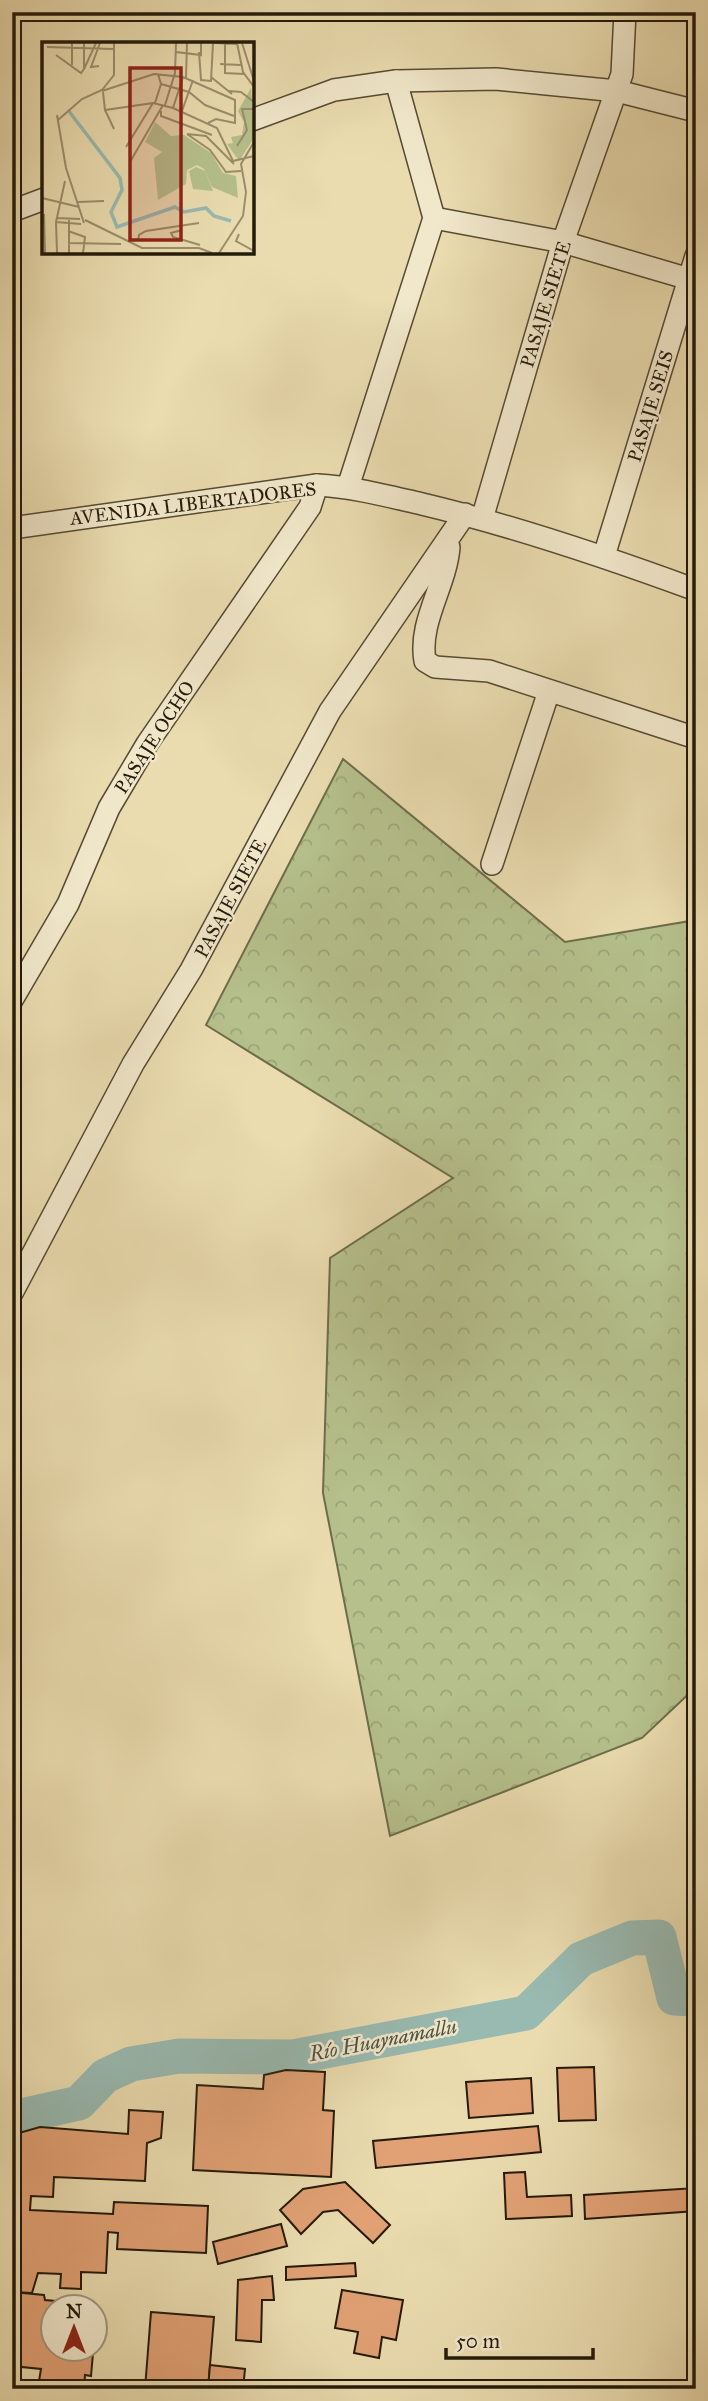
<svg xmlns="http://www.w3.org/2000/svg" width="708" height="2401" viewBox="0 0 708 2401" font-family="'IM FELL Great Primer',serif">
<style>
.forest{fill:url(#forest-crowns);stroke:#6d6d4c;stroke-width:2}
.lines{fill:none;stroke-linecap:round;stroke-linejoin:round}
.river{stroke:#99bab1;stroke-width:35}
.building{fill:#e1a174;stroke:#251a0b;stroke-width:2}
.street-casing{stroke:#564a34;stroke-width:24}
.street{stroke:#f1e8cb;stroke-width:21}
.labels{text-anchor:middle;stroke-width:5;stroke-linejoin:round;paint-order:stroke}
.street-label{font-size:19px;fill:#251a0b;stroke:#f1e8cb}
.water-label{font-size:21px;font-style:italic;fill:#4e5245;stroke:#f1e8cb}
.inset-river{fill:none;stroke:#99bab1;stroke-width:3.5}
.inset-road{fill:none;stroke:#9b8e6d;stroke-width:2}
.view{fill:#8f2418;fill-opacity:0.15;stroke:#8f2418;stroke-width:3.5}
.inset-edge{fill:none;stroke:#251a0b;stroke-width:3.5}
</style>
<defs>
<pattern id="forest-crowns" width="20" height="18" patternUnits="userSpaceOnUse" patternTransform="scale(1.75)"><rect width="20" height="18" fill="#b5c08c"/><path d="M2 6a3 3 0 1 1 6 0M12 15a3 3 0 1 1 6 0" fill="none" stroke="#9ca477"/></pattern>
</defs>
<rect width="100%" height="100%" fill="#eadcaf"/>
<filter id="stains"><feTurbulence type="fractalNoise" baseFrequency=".00286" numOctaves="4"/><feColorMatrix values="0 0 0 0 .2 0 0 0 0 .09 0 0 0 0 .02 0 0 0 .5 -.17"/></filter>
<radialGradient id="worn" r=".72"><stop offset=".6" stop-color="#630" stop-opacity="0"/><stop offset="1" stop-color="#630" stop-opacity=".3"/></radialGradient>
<path class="forest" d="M343 759 565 942 696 920V1687L642 1738 390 1836 323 1493 330 1258 453 1178 206 1025Z"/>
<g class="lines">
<path class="river" d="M12 2118 79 2103 105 2076 131 2064 179 2056 293 2057 526 2013 581 1959 632 1938 659 1937 674 1998 696 1999"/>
</g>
<g class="building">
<path d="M594 2067 596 2120 559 2121 557 2068Z"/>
<path d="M286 2070 325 2072 323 2110 334 2111 331 2177 193 2170 197 2085 263 2089 264 2075Z"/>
<path d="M531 2078 533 2113 469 2118 466 2082Z"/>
<path d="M129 2110 163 2112 161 2138 147 2143 145 2181 54 2177 53 2197 31 2196 30 2210 113 2214 114 2202 208 2206 206 2253 117 2249 118 2233 108 2232 106 2273 81 2272V2289L60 2288 61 2274 38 2273 32 2293 12 2292V2135L40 2127 128 2134Z"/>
<path d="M538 2126 541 2152 376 2168 373 2141Z"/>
<path d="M525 2172 527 2197 571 2195 572 2216 506 2219 504 2173Z"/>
<path d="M345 2182 390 2225 373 2243 338 2210 323 2212 301 2234 280 2210 303 2189Z"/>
<path d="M696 2188V2211L585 2219 584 2195Z"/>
<path d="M281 2224 287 2246 218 2264 213 2242Z"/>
<path d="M355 2263 356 2276 286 2280V2267Z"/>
<path d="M272 2276 274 2300H262L261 2342 236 2340 238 2280Z"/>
<path d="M342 2290 403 2300 396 2340 382 2337 379 2358 354 2353 358 2332 335 2328Z"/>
<path d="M12 2292 44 2295 45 2300 89 2304V2306H52V2348H86L85 2353H93L91 2376 85 2375 84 2389H43L47 2382 39 2381 41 2369 12 2366Z"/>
<path d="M151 2312 214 2317 208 2389H145Z"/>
<path d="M210 2365 245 2369 243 2389H208Z"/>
</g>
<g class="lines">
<g class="street-casing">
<g id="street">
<path d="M252 120 334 90 396 81 496 79 617 91 696 111"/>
<path d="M12 211 44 199"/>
<path d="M434 218 563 242 696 281"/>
<path d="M348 487 434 218 396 81"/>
<path d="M482 519 563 242 622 74 625 12"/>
<path d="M12 528 317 485C353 487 387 496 422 504 515 526 606 557 696 590"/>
<path d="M449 547C446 586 418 622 425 661L435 667 489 671 696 738"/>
<path d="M604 556 696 256"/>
<path d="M492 864 549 691"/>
<path d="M12 1000 68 904 109 808 147 744 310 507 317 485"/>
<path d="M12 1293 133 1064 191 970 330 711 465 514"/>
</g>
</g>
<use href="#street" class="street"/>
</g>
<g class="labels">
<g class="street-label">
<text transform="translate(545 304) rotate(-73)" y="7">PASAJE SIETE</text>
<text transform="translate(650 406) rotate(-73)" y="7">PASAJE SEIS</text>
<text transform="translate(193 503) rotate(-7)" y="7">AVENIDA LIBERTADORES</text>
<text transform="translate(154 737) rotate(-57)" y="7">PASAJE OCHO</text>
<text transform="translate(230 898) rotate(-62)" y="7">PASAJE SIETE</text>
</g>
<g class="water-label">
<text transform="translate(383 2040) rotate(-11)" y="7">Río Huaynamallu</text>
</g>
</g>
<g transform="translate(42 42)">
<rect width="212" height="212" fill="#eadcaf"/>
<path d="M113 80 129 94 142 93 169 111 181 131 194 134 196 156 170 145 162 127 155 123 145 128 144 142 116 158 112 116 120 110 103 100Z" fill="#b5c08c"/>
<path d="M209 46 212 96 197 119 185 102 191 101 189 95 200 93 202 80 196 69ZM154 125 163 129 171 149 151 147 147 129Z" fill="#b5c08c"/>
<path class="inset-river" d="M26 68 78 136 80 148 69 170 75 185 133 165 142 170 164 166 172 174 189 179"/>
<path class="inset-road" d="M30 1V23M42 1V27M173 1 195 2M183 1V31L202 32M195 1 201 30 212 45M200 1 212 39M5 5 71 7M134 10 159 13V1M157 10 159 38 169 39 171 1M14 13 39 31 42 27M178 22 199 23M57 24 49 25 58 1M42 27 54 1M169 35 190 52M144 36 145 1M119 42 147 50 163 63 192 74M60 49 112 32 141 35 193 58V81L174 77 166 81M187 49 199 50 212 60M61 50 63 68 111 61 131 66 175 86 191 119 212 114M113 61 119 42 116 32M123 63 133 31 134 1M131 66 141 35M63 68 72 87M119 69V74L170 93M140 69 151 38M15 73 24 126 42 181M16 78 40 57 60 48 72 33V1M145 92 168 108 184 130 199 129M145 92 164 94 192 122M195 104 205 88 200 67H212M84 105 111 61M88 120 121 63M0 156 37 165M36 160 62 159M2 172 3 211M15 176 38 177M43 178 100 206H157L170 211M14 180 39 182M140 188 129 191 131 195 158 203M26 189 43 195 41 211M197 192 194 199 212 209M96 199 97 193 104 189 157 181M26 201 79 202M15 211 14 180 23 139M27 211V178M177 211 201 174 204 150 199 122 212 100"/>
<path class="view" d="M88 26H139V198H88Z"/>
<rect width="212" height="212" class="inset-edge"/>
</g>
<rect width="708" height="2401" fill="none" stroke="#eadcaf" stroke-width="42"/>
<rect x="14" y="14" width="680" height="2373" fill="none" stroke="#251a0b" stroke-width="3.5"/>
<rect x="21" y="21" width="666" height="2359" fill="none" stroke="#251a0b" stroke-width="2"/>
<g transform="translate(74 2328)"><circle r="33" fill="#f1e8cb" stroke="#9f967e" stroke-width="2"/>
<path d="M0-5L12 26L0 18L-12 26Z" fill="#8f2418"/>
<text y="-10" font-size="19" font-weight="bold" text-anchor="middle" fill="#251a0b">N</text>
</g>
<path d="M446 2348v10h147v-10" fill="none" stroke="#251a0b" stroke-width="3.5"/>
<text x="456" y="2348" font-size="21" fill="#251a0b" stroke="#f1e8cb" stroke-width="5" paint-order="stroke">50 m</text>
<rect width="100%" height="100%" filter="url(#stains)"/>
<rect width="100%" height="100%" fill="url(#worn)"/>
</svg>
